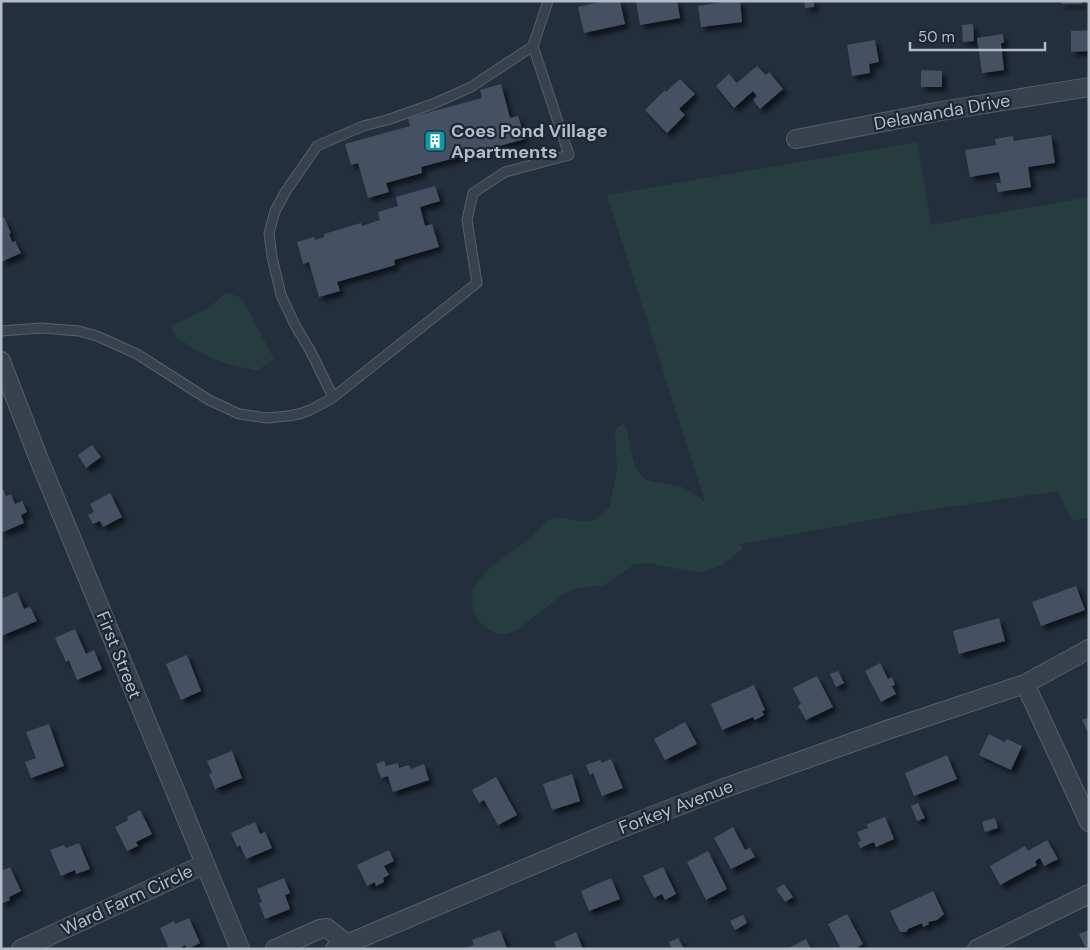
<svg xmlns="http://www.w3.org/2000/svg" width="1090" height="950" viewBox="0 0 1090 950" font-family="'DM Sans',sans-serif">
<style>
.green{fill:#263c3f}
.building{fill:#455162;filter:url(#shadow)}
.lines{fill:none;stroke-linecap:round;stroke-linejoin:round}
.service-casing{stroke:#565f6c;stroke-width:11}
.minor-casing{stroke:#565f6c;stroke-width:20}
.service{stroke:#38414e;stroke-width:9}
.minor{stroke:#38414e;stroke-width:18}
.labels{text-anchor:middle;stroke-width:4.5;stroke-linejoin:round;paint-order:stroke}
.street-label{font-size:18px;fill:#b4bcc9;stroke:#1d2633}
.poi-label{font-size:18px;font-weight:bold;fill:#b4bcc9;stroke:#1d2633;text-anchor:start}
</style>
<defs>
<filter id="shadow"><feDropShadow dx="4.5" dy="4.5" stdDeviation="2.5" flood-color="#0009"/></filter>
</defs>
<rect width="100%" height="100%" fill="#242f3e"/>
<g class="green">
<path d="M917 142 931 225 1089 197V517L1072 521 1058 491 908 513 740 544 743 548 722 565 704 572 687 571 650 563 635 564 604 585 575 589 565 593 517 630 506 634H497L488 629 479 621 474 612 472 600 473 590 477 582 492 566 524 543 548 520 558 517 584 522 595 520 609 508 617 470 615 433 618 427 624 424 627 430C630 442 632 465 641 475 650 486 670 482 682 487 691 491 698 497 705 502L607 195Z"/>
<path d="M226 292 242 298 274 359 257 371 225 363 202 354 175 336 171 326 209 308Z"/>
</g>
<g class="building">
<path d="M604 1H620L625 24 584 33 578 7Z"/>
<path d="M636 1H677L680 18 640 25Z"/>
<path d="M730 1H740L742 22 701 27 698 6Z"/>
<path d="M804 1H814V7L805 8Z"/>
<path d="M1060 1H1082V4H1061Z"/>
<path d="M973 24 974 41 963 42 962 25Z"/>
<path d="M1089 30V51L1071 52V31Z"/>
<path d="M1003 34 1004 43H1001L1004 70 982 73 977 38Z"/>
<path d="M875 40 879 62 869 64 870 73 852 76 847 45Z"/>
<path d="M757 66 766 75 769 72 783 89 760 109 753 100 757 96 753 91 734 108 716 86 729 74 737 83Z"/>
<path d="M921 70 942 71V87H921Z"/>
<path d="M680 79 695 94 679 109 685 115 667 133 645 110 665 90 666 92Z"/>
<path d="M501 84 510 118 518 116 525 139 421 167 422 173 386 183 389 192 368 198 358 163 351 165 345 144 410 126 408 118 482 98 480 90Z"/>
<path d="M1051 135 1055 163 1028 167 1031 187 998 192 996 183H1001L999 172 970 177 965 150 996 145 995 139 1013 136 1014 141Z"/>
<path d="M435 186 440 201 420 207 425 226 432 224 439 247 394 260 395 265 337 282 340 291 319 297 309 262 303 264 297 242 314 237 315 240 324 237V234L361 223 362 226 380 220 378 212 398 206 396 197Z"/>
<path d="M4 217 11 233 9 234 12 242 15 241 21 253 1 262V218Z"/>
<path d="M92 445 101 457 86 468 78 455Z"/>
<path d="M3 489 6 496 11 494 15 504 22 501 27 512 21 515 24 523 3 532 1 529V490Z"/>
<path d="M110 493 122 517 103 527 100 521 93 524 88 515 94 512 90 504Z"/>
<path d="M1076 586 1085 610 1041 626 1032 602Z"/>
<path d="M17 592 24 609 30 607 37 621 1 636V599Z"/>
<path d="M999 618 1005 641 959 654 953 631Z"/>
<path d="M75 629 86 654 94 650 102 669 77 680 69 660 66 662 55 638Z"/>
<path d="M187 655 201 691 181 700 166 664Z"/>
<path d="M880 663 888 679 892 677 895 685 892 686 896 694 881 702 865 671Z"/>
<path d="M838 671 844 683 836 687 830 674Z"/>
<path d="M817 676 833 707 806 720 798 706 801 704 793 688Z"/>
<path d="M754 685 765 710 762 711 764 715 755 720 753 717 722 730 711 704Z"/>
<path d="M1089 717V735L1082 720Z"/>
<path d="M685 722 697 744 665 760 654 739Z"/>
<path d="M49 724 64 766 31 778 25 762 36 758 26 732Z"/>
<path d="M989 734 1005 742 1007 739 1022 746 1011 770 979 755Z"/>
<path d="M232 751 242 778 215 789 209 774 212 773 207 761Z"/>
<path d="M947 755 957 779 914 796 905 773Z"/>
<path d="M611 759 623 788 602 796 593 773 590 775 586 765 600 760 602 763Z"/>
<path d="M384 761 386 766 398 763 399 768 409 765 411 769 424 764 429 780 393 792 388 776 381 778 376 764Z"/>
<path d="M572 774 580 801 552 810 543 784Z"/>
<path d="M496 777 517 815 498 825 484 800 479 803 472 790Z"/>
<path d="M918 803 925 818 917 821 911 806Z"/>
<path d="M140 810 152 834 136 842 138 846 127 851 115 827 128 820 127 817Z"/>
<path d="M885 817 894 839 876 847 874 842 860 848 858 842 861 841 857 832 868 828 867 824Z"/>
<path d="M995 818 998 828 985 832 982 822Z"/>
<path d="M255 822 260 834 265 832 272 848 246 859 240 845 237 847 231 833Z"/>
<path d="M733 827 745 850 750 848 755 857 731 869 714 838Z"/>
<path d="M1047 840 1058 859 1044 866 1040 858 1035 861 1037 865 1000 885 990 866 1025 846 1028 851Z"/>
<path d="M79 843 90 869 76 874 75 870 61 876 50 850 64 845 66 848Z"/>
<path d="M389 850 394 861 384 866 389 875 383 878 384 882 376 886 375 882 367 886 357 865Z"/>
<path d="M708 851 727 889 706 900 687 862Z"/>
<path d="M10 867 21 891 9 897 10 900 1 904V871Z"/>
<path d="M663 867 676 894 665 900 662 894 654 898 643 876Z"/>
<path d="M284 878 290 893 285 895 290 909 265 919 259 903 262 902 257 889Z"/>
<path d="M611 878 620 899 589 911 581 891Z"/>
<path d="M784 884 793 897 785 902 776 889Z"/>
<path d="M933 891 944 914 937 920 928 922 929 924 923 927 922 923 908 929 906 932H900L890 911Z"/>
<path d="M847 914 863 944 855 949H841L828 924Z"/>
<path d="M743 915 747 923 735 930 730 921Z"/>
<path d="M189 918 200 943 188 949 185 945 178 949H169L160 928 174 921 175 924Z"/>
<path d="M500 930 507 948 463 949 474 945 472 940Z"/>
<path d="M1089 930V949H1086L1079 934Z"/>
<path d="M576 932 583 949H557L554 942Z"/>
<path d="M678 938 684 949H672L669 942Z"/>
<path d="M806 939 811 949H787Z"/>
</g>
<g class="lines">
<g class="service-casing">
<g id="service">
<path d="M1 331 41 328 79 331 97 336 137 354 209 400 239 414 267 418 288 416 299 414 310 410 331 399 477 283 467 220 473 193 505 172 569 155 533 46 548 1"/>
<path d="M333 397 311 352 295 325 281 295 272 257 269 233 275 211 286 191 317 146 363 126 387 120 433 104 471 87 533 46"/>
</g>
</g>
<g class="minor-casing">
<g id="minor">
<path d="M796 139 941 111 1089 87"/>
<path d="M1 361 38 457 240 949"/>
<path d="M1025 684 1089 822"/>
<path d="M21 949 205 864"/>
<path d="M275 949 320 929 327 928 347 944"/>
<path d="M335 949 609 833 719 790 887 730 1025 684 1089 649"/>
<path d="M977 949 1089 894"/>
</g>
</g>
<use href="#service" class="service"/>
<use href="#minor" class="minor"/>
</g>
<defs>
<g id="building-square" transform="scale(1.125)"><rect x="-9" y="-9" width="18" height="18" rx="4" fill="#0f9aa8" stroke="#1d2633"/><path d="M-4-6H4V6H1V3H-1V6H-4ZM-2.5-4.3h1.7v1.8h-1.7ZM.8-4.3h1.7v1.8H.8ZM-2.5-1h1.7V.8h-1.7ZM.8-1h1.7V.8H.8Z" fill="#fff"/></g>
</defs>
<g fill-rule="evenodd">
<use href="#building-square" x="435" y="141"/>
</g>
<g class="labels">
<g class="street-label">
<text transform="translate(942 112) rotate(-10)" y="6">Delawanda Drive</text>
<text transform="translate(119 655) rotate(68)" y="6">First Street</text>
<text transform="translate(676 807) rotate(-21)" y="6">Forkey Avenue</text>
<text transform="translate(127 900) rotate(-25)" y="6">Ward Farm Circle</text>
</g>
<g class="poi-label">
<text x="451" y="137">Coes Pond Village<tspan x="451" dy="21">Apartments</tspan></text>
</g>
</g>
<rect width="1090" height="950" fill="none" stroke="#b4bcc9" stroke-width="5"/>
<path d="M910 42v8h135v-8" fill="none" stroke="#b4bcc9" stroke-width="2.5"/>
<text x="918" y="42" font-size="15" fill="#b4bcc9" stroke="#1d2633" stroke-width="4" paint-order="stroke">50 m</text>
</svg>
